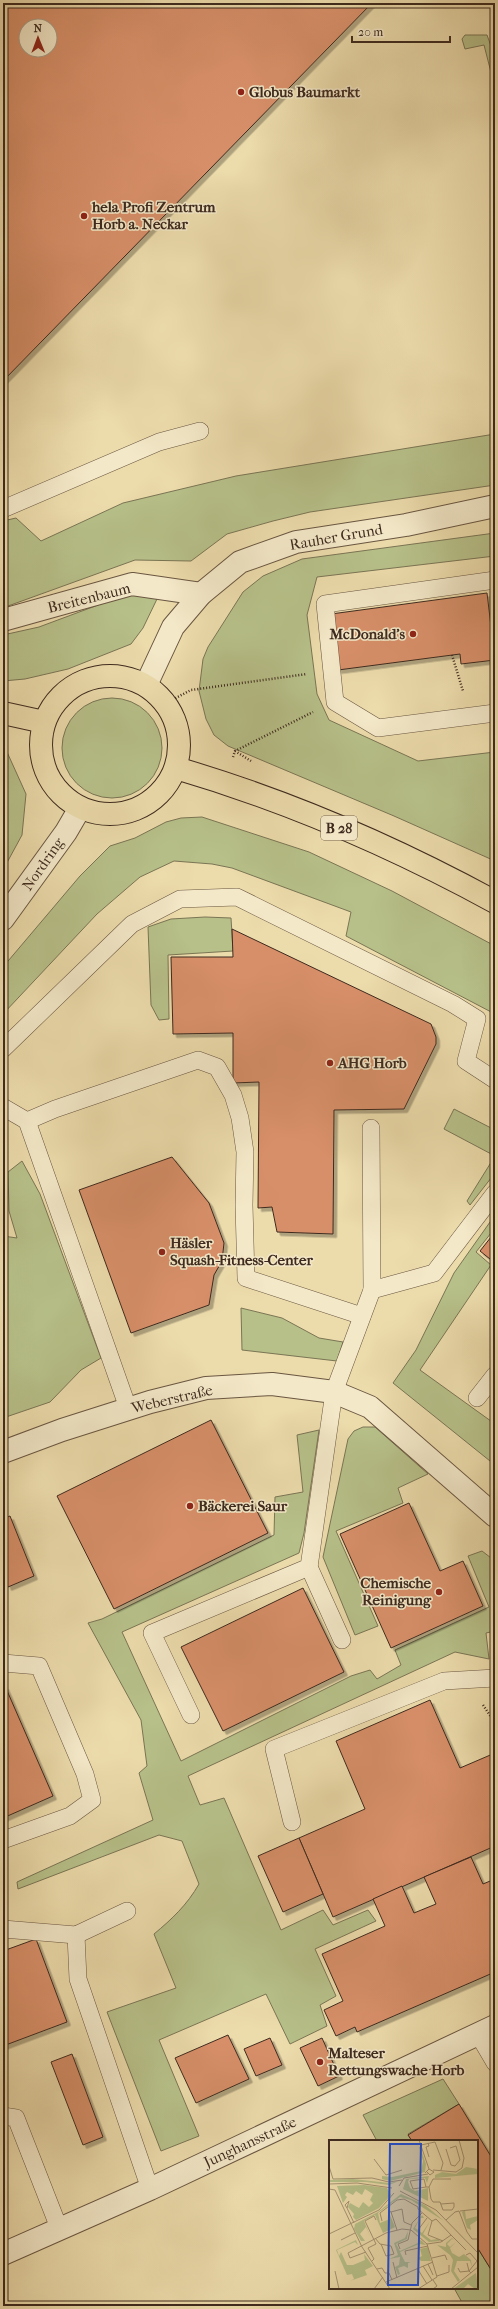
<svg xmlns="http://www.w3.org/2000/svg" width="498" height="2309" viewBox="0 0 498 2309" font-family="'IM FELL French Canon',serif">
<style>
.green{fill:#b7c089;stroke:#7a7554}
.building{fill:#d78f69;stroke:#3e2a1e;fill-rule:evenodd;filter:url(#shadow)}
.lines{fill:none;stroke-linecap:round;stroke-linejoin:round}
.service-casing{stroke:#6a5641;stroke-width:18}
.minor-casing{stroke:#6a5641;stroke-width:24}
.primary-casing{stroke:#3e2a1e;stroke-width:24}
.path{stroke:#3e2a1e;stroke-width:2.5;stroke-dasharray:1 2;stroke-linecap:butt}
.service{stroke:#f3e8c8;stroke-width:17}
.minor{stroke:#f3e8c8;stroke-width:22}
.primary{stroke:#ecdbab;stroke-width:22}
.poi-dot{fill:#8f2418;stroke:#f3e8c8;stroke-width:1.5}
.labels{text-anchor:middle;stroke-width:3;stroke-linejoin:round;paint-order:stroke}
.shield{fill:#f3e8c8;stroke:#746351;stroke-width:1}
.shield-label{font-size:14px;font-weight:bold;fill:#3e2a1e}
.poi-label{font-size:15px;font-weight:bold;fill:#3e2a1e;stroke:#f3e8c8;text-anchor:start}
.street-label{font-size:15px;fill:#3e2a1e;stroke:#f3e8c8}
.inset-road{fill:none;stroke:#a69473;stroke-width:1}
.view{fill:#1d4ed8;fill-opacity:0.15;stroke:#1d4ed8;stroke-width:2}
.inset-edge{fill:none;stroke:#3e2a1e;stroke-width:2}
</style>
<defs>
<filter id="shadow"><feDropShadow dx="3.5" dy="3.5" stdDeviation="0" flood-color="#0004"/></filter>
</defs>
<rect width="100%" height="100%" fill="#ecdbab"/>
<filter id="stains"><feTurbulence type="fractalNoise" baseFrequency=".005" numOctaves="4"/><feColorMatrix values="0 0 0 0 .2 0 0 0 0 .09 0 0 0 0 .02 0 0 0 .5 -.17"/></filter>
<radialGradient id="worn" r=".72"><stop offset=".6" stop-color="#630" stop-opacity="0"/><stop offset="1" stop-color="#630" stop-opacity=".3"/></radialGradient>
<g class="green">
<path d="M465 35H487L495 57V88L484 45 465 49 462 39Z"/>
<path d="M495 434V485L310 512 273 521 227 534 191 561 135 560 8 606H3V521L16 518 41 541 123 503 236 476Z"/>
<path d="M495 533V556L317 577 307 615 317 694 329 720 418 761 495 752V861L394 816 228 746 214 735 206 719 199 691 203 659 208 647 243 592 263 576 302 559Z"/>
<path d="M133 592 154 595 157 599 143 628 131 644 68 669 25 679 3 681V635L39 627Z"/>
<circle cx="112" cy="748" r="50"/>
<path d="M3 750 7 752 26 794 22 835 3 870Z"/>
<path d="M202 817 309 852 392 891 495 946V1014L346 936 351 912 232 868 212 864 174 861 140 877 97 914 3 1014V967L80 876 110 846 135 838 166 822 181 818Z"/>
<path d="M205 917 231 918 233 951 168 955 169 1019 159 1020 151 1005 148 927 171 919Z"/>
<path d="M454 1109 495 1130V1156L444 1129Z"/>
<path d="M495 1156V1173L470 1205 467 1201Z"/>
<path d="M22 1161 40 1194 101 1358 81 1370 50 1402 3 1418V1236L17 1238 9 1211 8 1172Z"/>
<path d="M495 1215V1228L476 1252 491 1265 420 1370 495 1424V1465L393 1383 416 1350 454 1273Z"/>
<path d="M241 1308 282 1318 319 1338 343 1342 337 1361 242 1350Z"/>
<path d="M363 1427H375L428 1474 398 1488 403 1503 336 1531 378 1626 355 1635 323 1557 348 1439 354 1431Z"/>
<path d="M319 1430 304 1533 299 1553 122 1632 181 1761 351 1676 370 1670 377 1679 401 1665 395 1650 489 1607 468 1556 482 1551 495 1561V1631L486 1633 489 1659 455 1652 188 1776 200 1805 224 1798 281 1930 323 1910 333 1925 368 1910 376 1921 315 1949 336 1996 320 2005 327 2026 290 2044 266 1994 159 2040 199 2136 161 2151 107 2012 176 1988 154 1934C172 1919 187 1905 199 1884L182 1841 159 1835 18 1889 17 1882 153 1820 139 1773 147 1766 141 1720 88 1623 102 1619 274 1535 275 1497 303 1492 297 1435Z"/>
<path d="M443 2079 459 2104 408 2134 412 2141H377L363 2115Z"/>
<path d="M477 2247 495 2276V2306H464L454 2288H477Z"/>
</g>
<g class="building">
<path d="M3 3H372L3 381ZM26 26H50V50H26Z"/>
<path d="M487 593 495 660 461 664 460 654 338 670 331 614Z"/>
<path d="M232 929 431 1024 436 1037V1044L404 1109 334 1110 333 1234 277 1232 272 1207 258 1208 259 1082 233 1083V1033L173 1034 171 957H233Z"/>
<path d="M172 1157 209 1203 224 1243 222 1261 214 1275 209 1305 131 1333 79 1190Z"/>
<path d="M495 1232V1263L480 1251Z"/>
<path d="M211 1420 268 1533 114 1609 57 1496Z"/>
<path d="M409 1503 440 1571 463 1561 483 1606 391 1648 340 1534Z"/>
<path d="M10 1516 34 1576 8 1587 3 1574V1519Z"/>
<path d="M303 1588 344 1672 223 1731 181 1647Z"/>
<path d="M5 1686 53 1796 3 1818V1687Z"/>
<path d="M430 1700 460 1768 495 1753V1846L333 1917 299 1838 365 1809 336 1741Z"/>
<path d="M299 1838 323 1894 283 1912 258 1856Z"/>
<path d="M471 1857 483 1884 495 1879V1972L357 2032 355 2027 336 2036 324 2010 343 2001 322 1954 385 1926 373 1899 402 1886 414 1913 436 1904 424 1877Z"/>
<path d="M36 1939 67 2022 3 2046V1951Z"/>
<path d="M228 2035 249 2079 196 2103 175 2058Z"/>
<path d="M270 2038 282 2065 256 2076 244 2049Z"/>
<path d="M322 2038 339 2076 318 2086 300 2048Z"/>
<path d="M72 2054 103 2137 83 2145 51 2062Z"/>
<path d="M459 2104 495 2163V2276L477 2247V2141H412L408 2135Z"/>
</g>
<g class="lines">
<g class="service-casing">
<g id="service">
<path d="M3 509 159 442 200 431"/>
<path d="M495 580 325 604 335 702 378 728 495 713"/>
<path d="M3 1049 132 924 180 899 237 897 453 1004 477 1019 466 1061 495 1080"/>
<path d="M3 1107 27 1121 55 1109 198 1060 217 1067 233 1095 240 1118 245 1152 244 1205 246 1278 362 1316"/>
<path d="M27 1121 128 1408"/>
<path d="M371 1128 372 1290"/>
<path d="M477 1398 495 1375"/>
<path d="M309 1567 342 1640"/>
<path d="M3 1663 39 1666 85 1774 92 1800 70 1816 3 1840"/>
<path d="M191 1715 152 1633 309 1567 334 1392 372 1290 434 1273 495 1193"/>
<path d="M292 1822 274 1749 444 1681 495 1678"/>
<path d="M3 1929 76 1935 127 1911"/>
<path d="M76 1935 78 1979 150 2189"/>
<path d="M478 2034 495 2063"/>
<path d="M3 2116 16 2118 59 2228"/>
</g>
</g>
<g class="minor-casing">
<g id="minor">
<path d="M3 620 132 584 201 594"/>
<path d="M146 685 173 627 201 594 240 562 296 542 406 525 495 506"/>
<path d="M3 919 66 832 80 808"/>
<path d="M3 1452 62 1430 150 1402 206 1388 272 1384 334 1392 370 1407 495 1516"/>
<path d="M3 2254 150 2189 495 2026"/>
</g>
</g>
<g class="primary-casing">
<g id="primary">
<circle cx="110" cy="745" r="69"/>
<path d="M3 713 44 722"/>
<path d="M176 768C285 800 396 848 495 902"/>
</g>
</g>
<g class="path">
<path d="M452 655 463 691"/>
<path d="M170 701 191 690 307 674"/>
<path d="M235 751 251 761"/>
<path d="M233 757 235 751 313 712"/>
<path d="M483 1705 495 1723"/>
</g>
<use href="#service" class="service"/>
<use href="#minor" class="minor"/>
<use href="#primary" class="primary"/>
</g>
<g class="poi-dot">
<circle cx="241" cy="92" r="4"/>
<circle cx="84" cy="216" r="4"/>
<circle cx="413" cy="634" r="4"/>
<circle cx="330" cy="1063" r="4"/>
<circle cx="162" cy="1252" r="4"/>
<circle cx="190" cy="1506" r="4"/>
<circle cx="439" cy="1592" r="4"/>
<circle cx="320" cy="2062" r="4"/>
</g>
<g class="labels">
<rect class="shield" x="321" y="816" width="36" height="24" rx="3"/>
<g class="shield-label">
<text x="339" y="833">B 28</text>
</g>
<g class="poi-label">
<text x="249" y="97">Globus Baumarkt</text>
<text x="92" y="212">hela Profi Zentrum<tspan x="92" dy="17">Horb a. Neckar</tspan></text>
<text x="405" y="639" text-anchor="end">McDonald's</text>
<text x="338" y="1068">AHG Horb</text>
<text x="170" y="1248">Häsler<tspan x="170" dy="17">Squash-Fitness-Center</tspan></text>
<text x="198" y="1511">Bäckerei Saur</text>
<text x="431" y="1588" text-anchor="end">Chemische<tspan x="431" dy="17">Reinigung</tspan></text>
<text x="328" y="2058">Malteser<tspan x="328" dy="17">Rettungswache Horb</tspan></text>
</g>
<g class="street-label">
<text transform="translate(336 537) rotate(-10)" y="5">Rauher Grund</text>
<text transform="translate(89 598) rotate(-14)" y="5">Breitenbaum</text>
<text transform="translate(43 864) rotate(-55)" y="5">Nordring</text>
<text transform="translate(172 1399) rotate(-13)" y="5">Weberstraße</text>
<text transform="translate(250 2142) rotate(-25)" y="5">Junghansstraße</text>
</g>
</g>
<g transform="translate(329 2140)">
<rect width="149" height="149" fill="#ecdbab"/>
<path d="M90 7H91L97 24 96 32 61 41 53 39V36L63 37 92 31 94 21ZM137 27 149 29V34L106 38V35L113 32 127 34ZM100 36 98 43 96 38 80 39 79 42 81 48 86 51 99 48V61L74 49 77 39ZM24 39 60 43 70 41 60 45 37 42H0V40ZM35 45 58 48 62 55 50 68 27 80 24 77 25 74 19 67 21 63 30 68 34 62 40 67 44 63 41 60 44 54 36 49 33 55 27 51 24 55 18 52 16 55 18 57 14 63 8 46ZM72 54 96 65 115 81 82 60 71 57 49 73 51 83 61 79V75L66 87 54 93 46 75 35 81 42 98 37 87 31 94 36 101H32L25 89 26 84 49 72ZM136 70 137 79 149 76V80L141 85 142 90 138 88 133 72ZM93 75 95 78H91L86 88 93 93 101 81 94 94 102 100 109 99 111 101 100 102 84 89ZM79 91 78 99 67 104 71 111 89 103V99L93 101 97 105 90 104 71 112 76 122H82L79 123V128L75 126 69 128 71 134 69 135 66 127 70 125 71 117 60 119 69 115 65 103 76 98ZM123 98 125 100 123 99 118 104 121 107 127 102 121 108 123 113 130 117 135 114 142 120 143 127 141 121H128L125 131 131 140 129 142 122 131 124 120 121 115 108 105 117 107V103ZM27 100 29 105 26 102 8 110 10 116 12 112 18 125H24L36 120 35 114 44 126 36 130 38 135 21 141 25 139 23 134 18 135 7 110ZM99 107 102 121H92L89 118 93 116 91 109ZM147 133 149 147 146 149 139 144 134 149H124Z" fill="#b7c089"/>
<path class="inset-road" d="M90 0 100 29M99 3 100 6 97 7 100 17M92 5 106 2 114 23 112 30M117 9 122 25 126 26 131 20 127 6 121 8M45 19 57 35 73 30M0 26 4 39 43 38 60 42 73 40M104 30 127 32 133 28 135 18 130 0M96 33 100 29 105 32 101 35 98 32M122 39H104L100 47 102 59 104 62H111L114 70H123L125 67M0 44 28 43 63 48M70 46 75 38 99 34M97 47 95 39 81 41 84 49 97 47H100M0 49 6 50 33 107 61 149M71 51 107 70 149 113M112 64 125 63V67M18 68 16 65 20 61 18 68 25 83M59 70 62 72 73 69 75 82 82 85M131 71 149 69M62 72 68 90M117 80 126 72 130 71 138 92 143 99H149M53 81 51 73 68 60 75 59 89 67V69L103 81 107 79 122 95M103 81 99 95 114 101M89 90 98 78M0 94 50 70 65 53M46 98 51 104 62 106 65 114 57 116 52 104M12 100 26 93M98 104 112 102 122 95 137 110M71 109 69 104 79 100 83 83 93 73M37 112 21 118 19 113 57 93 73 89 82 90 98 104 108 137 89 149M77 115 76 111 99 106M137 115 141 113 148 121 140 131 142 133M103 118 116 115 118 120M43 121 45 119 39 108 47 104 36 81 45 76 47 80M64 122 68 138M99 124 104 135M94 126 103 140M88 128 98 144M129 128 131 132 140 131 138 123M48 129 53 128 56 133H60L63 140M6 131 10 149M108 136 120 132V125M104 140 108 146 104 149M57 142 104 122M45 149 54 137M122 149 149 127"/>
<path class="view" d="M61 4H92L89 145H59Z"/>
<rect width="149" height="149" class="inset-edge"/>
</g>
<rect width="498" height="2309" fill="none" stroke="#ecdbab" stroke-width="16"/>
<rect x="4" y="4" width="490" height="2301" fill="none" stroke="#3e2a1e" stroke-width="2"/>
<rect x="8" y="8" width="482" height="2293" fill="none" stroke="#3e2a1e"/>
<g transform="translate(38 38) rotate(359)"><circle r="19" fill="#f3e8c8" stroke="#ab9c84"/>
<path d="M0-3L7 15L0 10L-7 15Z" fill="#8f2418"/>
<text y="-6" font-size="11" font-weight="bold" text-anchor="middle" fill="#3e2a1e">N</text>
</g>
<path d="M352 36v6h98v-6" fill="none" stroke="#3e2a1e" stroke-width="2"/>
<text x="358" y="36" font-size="12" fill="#3e2a1e" stroke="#f3e8c8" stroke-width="3" paint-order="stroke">20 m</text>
<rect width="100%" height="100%" filter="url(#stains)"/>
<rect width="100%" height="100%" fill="url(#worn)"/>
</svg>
